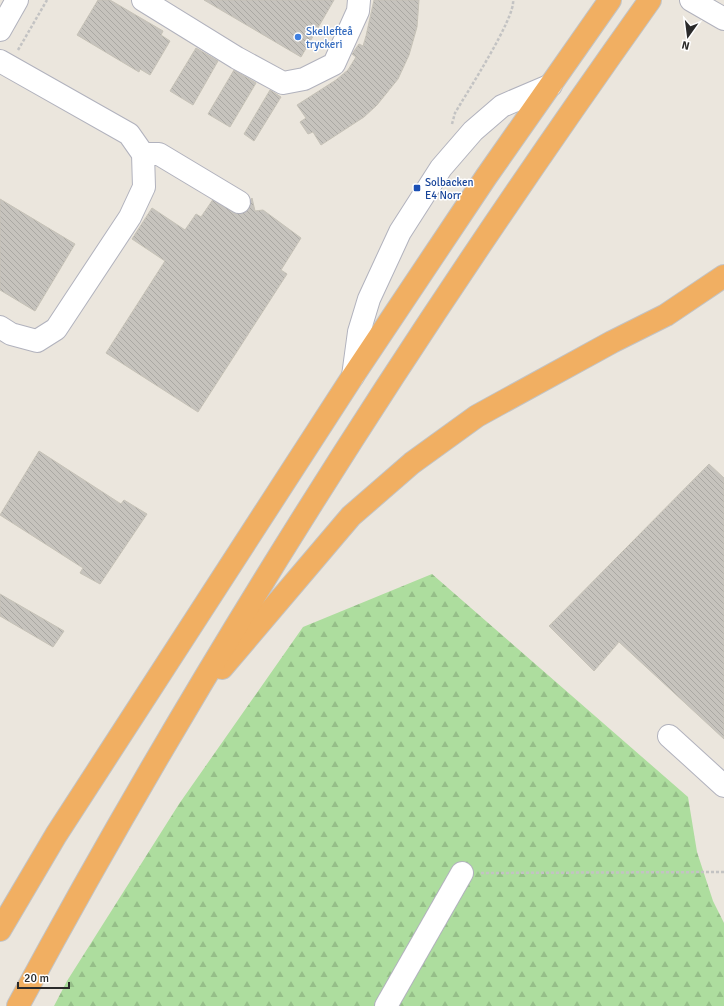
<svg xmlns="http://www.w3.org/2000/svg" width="724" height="1006" viewBox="0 0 724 1006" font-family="Signika,sans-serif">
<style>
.forest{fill:url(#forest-firs)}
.building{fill:url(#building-back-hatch);stroke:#c6c2b7}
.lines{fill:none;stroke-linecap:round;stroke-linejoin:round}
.minor-casing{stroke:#b1b2bd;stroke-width:24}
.highway-casing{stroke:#c3c3c3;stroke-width:24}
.path{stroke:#c3c3c3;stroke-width:2.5;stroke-dasharray:3 2;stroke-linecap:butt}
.minor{stroke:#fff;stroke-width:22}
.highway{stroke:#f1af62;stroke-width:22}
.shop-dot{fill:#3f7fe0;stroke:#fff;stroke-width:1.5}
.transit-dot{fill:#1a4fb4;stroke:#fff;stroke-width:1.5}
.labels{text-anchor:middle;stroke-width:3;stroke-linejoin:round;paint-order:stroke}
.shop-label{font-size:11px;fill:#366cbe;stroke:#fff;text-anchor:start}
.transit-label{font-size:11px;fill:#164399;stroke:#fff;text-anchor:start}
</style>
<defs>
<pattern id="forest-firs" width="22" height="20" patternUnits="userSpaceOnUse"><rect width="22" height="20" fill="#addd9e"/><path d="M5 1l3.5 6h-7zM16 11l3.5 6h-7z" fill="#95be88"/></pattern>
<pattern id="building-back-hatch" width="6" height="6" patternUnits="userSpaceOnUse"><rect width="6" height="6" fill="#c6c3bd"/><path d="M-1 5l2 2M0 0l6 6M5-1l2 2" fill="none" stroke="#aaa8a3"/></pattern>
</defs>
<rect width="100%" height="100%" fill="#ebe6dd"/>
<path class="forest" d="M432 574 688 797 697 852 713 901 724 923V1006H54L67 981 179 804 303 627Z"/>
<g class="building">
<path d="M98 0H110L163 31 161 35 170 41 150 75 140 69 139 72 77 35Z"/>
<path d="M204 0H334L301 57Z"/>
<path d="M374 0H419L417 27 409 55 398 79 377 105 364 117 321 145 313 132 308 134 300 122 306 118 297 105 336 80 348 70 356 57 352 54 359 44 363 46 366 36Z"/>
<path d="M196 48 218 61 193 105 170 91Z"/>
<path d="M234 70 256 83 230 127 208 114Z"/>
<path d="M270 90 281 97 254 141 244 134Z"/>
<path d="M216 195 242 213 252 198 255 211 263 210 301 238 281 270 287 274 198 412 106 353 165 261 132 239 152 208 185 230 196 214 201 217Z"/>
<path d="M0 199 75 244 35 311 0 290Z"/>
<path d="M39 451 121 504 124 500 147 514 100 584 80 573 83 568 0 515Z"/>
<path d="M709 464 724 478V739L619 642 594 671 549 626Z"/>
<path d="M0 594 64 631 53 647 0 616Z"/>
</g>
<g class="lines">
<g class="minor-casing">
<g id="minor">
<path d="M143 0 237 58 283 83 304 79 334 64 358 11 359 0"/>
<path d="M691 0 724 19"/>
<path d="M0 30 17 0"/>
<path d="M0 61 129 134 143 154 144 187 130 217 56 329 37 341 11 334 0 327"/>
<path d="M143 154H159L239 202"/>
<path d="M353 376 359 332 369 299 400 232 441 168 473 131 502 106 551 85"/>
<path d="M669 736 724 786"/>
<path d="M386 1006 462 873"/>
</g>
</g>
<g class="highway-casing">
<g id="highway">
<path d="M222 668 351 516 412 463 477 416 612 342 666 315 724 276"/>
<path d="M0 930 56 835 353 376 486 177 610 0"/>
<path d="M18 1006C206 657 420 323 650 0"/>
</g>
</g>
<g class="path">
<path d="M18 50 47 0"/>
<path d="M452 124 455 113C466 94 516 17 513 0"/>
<path d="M481 873 724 872"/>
</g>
<use href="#minor" class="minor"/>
<use href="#highway" class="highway"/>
</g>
<circle class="shop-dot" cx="298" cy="37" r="4"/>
<rect class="transit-dot" x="413" y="184" width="8" height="8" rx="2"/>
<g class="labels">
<g class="shop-label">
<text x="306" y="35">Skellefteå<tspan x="306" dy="13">tryckeri</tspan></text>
</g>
<g class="transit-label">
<text x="425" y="186">Solbacken<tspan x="425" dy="13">E4 Norr</tspan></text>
</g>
</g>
<g transform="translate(688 36) rotate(194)" stroke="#ffffff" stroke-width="3" paint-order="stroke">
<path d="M0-3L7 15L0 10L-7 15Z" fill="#2a2a2a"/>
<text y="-6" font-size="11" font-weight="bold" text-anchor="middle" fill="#2a2a2a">N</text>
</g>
<path d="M18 982v6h51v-6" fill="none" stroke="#2a2a2a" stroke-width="2"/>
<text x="24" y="982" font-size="12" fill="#2a2a2a" stroke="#ffffff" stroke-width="3" paint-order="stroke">20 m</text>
</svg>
